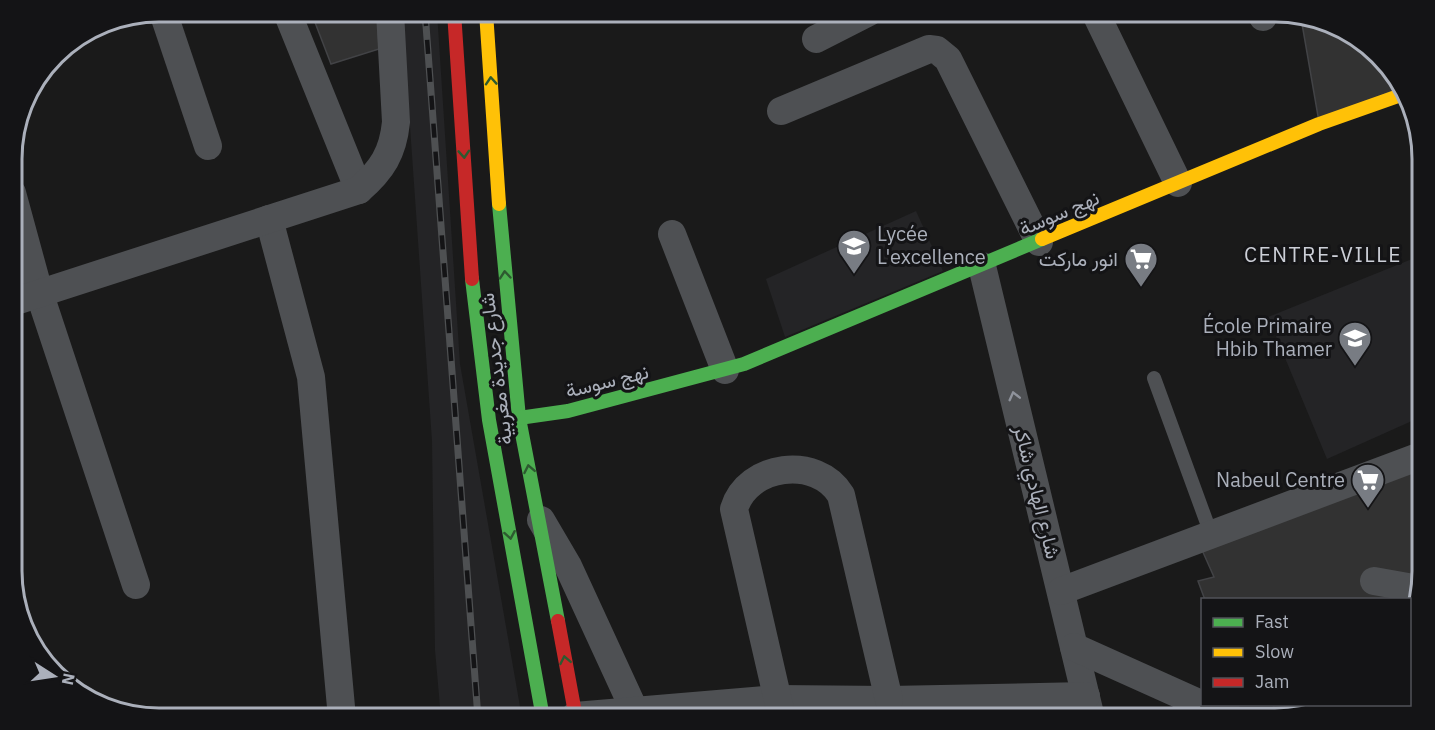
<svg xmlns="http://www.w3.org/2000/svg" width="1435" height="730" viewBox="0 0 1435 730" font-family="'IBM Plex Sans',Vazirmatn,sans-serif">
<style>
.built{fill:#242426}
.building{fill:#323232;stroke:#424346;stroke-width:1.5}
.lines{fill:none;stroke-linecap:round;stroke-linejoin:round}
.lane{stroke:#4e5053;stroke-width:14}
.street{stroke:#4e5053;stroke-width:28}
.fast{stroke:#4caf50;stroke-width:14}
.slow{stroke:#ffc107;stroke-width:14}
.jam{stroke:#c62828;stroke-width:14}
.rail-casing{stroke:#4e5052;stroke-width:7}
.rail{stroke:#141416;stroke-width:4.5;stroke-dasharray:14;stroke-linecap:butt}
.oneway{stroke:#2d5a30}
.oneway2{stroke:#8f939c}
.labels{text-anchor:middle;stroke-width:6;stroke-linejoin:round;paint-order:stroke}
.street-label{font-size:20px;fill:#abb0bb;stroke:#141416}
.poi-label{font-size:20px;fill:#abb0bb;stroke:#141416;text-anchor:end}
.neighbourhood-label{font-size:21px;letter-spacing:1.5px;fill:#cccfd7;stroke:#141416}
.rim{fill:none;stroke:#abb0bb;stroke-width:3}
</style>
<rect width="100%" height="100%" fill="#1a1a1a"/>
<g class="built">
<path d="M402 12H437L460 364 522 718H441L435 650 432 441Z"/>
<path d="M916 211 943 271 785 337 766 279Z"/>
<path d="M1422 255 1423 416 1327 459 1268 317Z"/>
</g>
<g class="building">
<path d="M311 12H377L379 49 331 64Z"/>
<path d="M1301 18 1341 27 1398 77 1402 87 1319 122Z"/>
<path d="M1423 468V571L1410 628V600H1205L1198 581 1214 577 1202 550Z"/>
<path d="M1272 704H1324L1281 718Z"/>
</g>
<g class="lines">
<path class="lane" d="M1154 378 1211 534"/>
<g class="street">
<path d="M163 12 208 146"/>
<path d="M287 12 359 190"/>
<path d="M1095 12 1178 183"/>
<path d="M1260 12 1263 17"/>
<path d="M816 39 869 12"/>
<path d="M781 111 929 49 937 50 948 59 1039 242"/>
<path d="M12 193 39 292 136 585"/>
<path d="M269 219 311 377 342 718"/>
<path d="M672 234 725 370"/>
<path d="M982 266 1091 718"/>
<path d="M13 302 359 190C382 170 393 153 396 122L390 12"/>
<path d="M541 520 568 566 638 718"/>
<path d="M1374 581 1419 589"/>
<path d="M1061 591 1423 455"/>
<path d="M1074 647 1232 718"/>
<path d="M575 716 777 699 889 700 1086 696"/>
<path d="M782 718 734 509C747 464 817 455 841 495L889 700"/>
</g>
<g class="fast">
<path d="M499 204 519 418 558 621"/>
<path d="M472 279 489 420 543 718"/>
<path d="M519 418 568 411 744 364 1042 239"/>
</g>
<g class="slow">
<path d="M486 12 499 204"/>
<path d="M1042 239 1319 124 1404 94"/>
</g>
<g class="jam">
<path d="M454 12 472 279"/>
<path d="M558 621 576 718"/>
</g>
<g class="rail-casing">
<path id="rail" d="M425 12 478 718"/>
</g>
<use href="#rail" class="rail"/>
</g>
<defs><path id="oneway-chevron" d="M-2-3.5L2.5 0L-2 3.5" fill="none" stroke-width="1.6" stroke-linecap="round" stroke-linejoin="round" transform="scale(1.5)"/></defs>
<g class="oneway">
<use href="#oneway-chevron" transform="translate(491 81) rotate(-94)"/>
<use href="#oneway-chevron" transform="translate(464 154) rotate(86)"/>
<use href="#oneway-chevron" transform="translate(505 275) rotate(-95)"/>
<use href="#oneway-chevron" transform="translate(529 469) rotate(-101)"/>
<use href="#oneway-chevron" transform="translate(510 535) rotate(80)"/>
<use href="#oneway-chevron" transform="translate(565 660) rotate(-101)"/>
</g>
<use class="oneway2" href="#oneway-chevron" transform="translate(1014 396) rotate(-104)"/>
<defs>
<g id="university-pin" transform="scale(1.725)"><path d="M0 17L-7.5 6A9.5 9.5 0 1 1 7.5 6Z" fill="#787c83" stroke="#141416"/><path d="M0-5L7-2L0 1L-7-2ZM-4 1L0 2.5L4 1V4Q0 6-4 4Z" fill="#fff"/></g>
<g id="supermarket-pin" transform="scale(1.725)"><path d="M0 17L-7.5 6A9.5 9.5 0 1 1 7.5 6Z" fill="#787c83" stroke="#141416"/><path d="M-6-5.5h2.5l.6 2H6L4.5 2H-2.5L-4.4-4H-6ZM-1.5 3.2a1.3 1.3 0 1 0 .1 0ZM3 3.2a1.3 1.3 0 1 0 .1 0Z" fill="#fff"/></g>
<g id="school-pin" transform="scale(1.725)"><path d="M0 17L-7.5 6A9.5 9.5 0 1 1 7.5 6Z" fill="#787c83" stroke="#141416"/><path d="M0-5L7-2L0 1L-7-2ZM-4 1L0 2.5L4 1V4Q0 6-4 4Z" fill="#fff"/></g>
</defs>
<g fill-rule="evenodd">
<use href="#university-pin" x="854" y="246"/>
<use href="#supermarket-pin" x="1141" y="259"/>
<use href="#school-pin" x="1355" y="338"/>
<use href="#supermarket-pin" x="1368" y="480"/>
</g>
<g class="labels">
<g class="street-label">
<text transform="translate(1059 213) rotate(-23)" y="7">نهج سوسة</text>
<text transform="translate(496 369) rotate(-97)" y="7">شارع جديدة مغربية</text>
<text transform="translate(607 381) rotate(-14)" y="7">نهج سوسة</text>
<text transform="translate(1037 492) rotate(76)" y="7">شارع الهادي شاكر</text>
</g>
<g class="poi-label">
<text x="877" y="241" text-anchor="start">Lycée<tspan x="877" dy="23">L'excellence</tspan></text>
<text x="1118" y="266">انور ماركت</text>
<text x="1332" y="333">École Primaire<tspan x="1332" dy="23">Hbib Thamer</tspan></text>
<text x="1345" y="487">Nabeul Centre</text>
</g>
<g class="neighbourhood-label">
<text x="1323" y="262">CENTRE-VILLE</text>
</g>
</g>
<path d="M0 0H1435V730H0ZM159 22H1275A137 137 0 0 1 1412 159V571A137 137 0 0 1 1275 708H159A137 137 0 0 1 22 571V159A137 137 0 0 1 159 22Z" fill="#141416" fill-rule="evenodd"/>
<path class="rim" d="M159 22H1275A137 137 0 0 1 1412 159V571A137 137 0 0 1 1275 708H159A137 137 0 0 1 22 571V159A137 137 0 0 1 159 22Z"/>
<rect x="1201" y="598" width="210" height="108" fill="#141416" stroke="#505258" stroke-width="1.5"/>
<rect x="1213" y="618" width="30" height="9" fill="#4caf50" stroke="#505258" stroke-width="1.5"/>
<text x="1255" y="628" font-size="18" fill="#abb0bb">Fast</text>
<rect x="1213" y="648" width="30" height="9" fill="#ffc107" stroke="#505258" stroke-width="1.5"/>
<text x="1255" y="658" font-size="18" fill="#abb0bb">Slow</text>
<rect x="1213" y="678" width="30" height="9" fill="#c62828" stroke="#505258" stroke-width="1.5"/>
<text x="1255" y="688" font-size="18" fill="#abb0bb">Jam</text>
<g transform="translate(54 676) rotate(102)" stroke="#141416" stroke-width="4.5" paint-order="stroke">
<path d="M0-4.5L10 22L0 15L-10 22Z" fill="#abb0bb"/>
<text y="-9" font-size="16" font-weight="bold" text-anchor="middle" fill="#abb0bb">N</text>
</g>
</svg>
